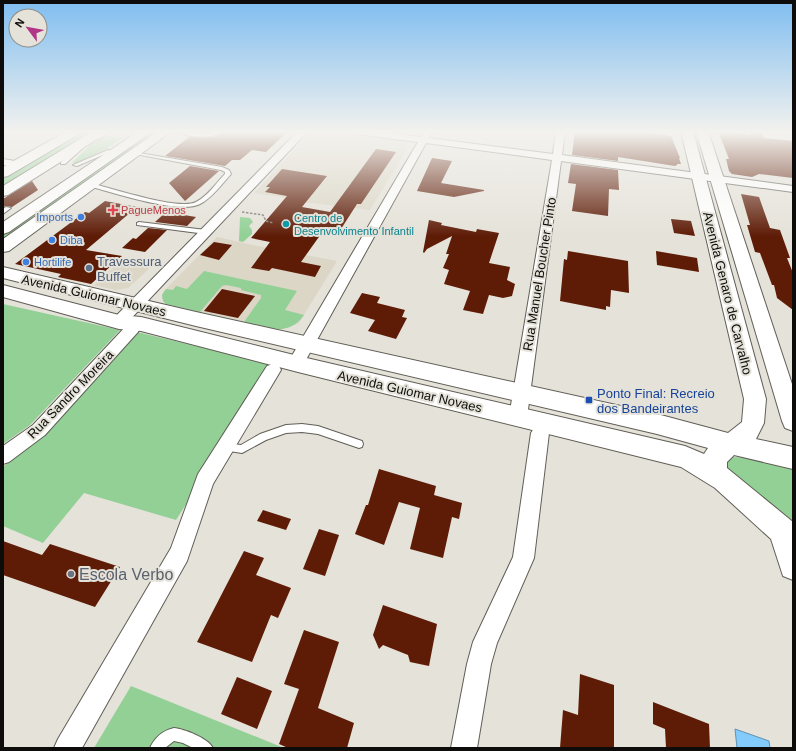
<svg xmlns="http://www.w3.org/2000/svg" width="796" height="751" viewBox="0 0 796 751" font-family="Arial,sans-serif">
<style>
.built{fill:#dbd6c6}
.green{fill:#92d096}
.water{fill:#82cbfb;stroke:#5f92b3}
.building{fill:#5e1c07}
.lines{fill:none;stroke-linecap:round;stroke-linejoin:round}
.service-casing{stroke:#605e56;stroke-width:2}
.minor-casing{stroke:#605e56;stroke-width:2}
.tertiary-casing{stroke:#605e56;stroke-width:2}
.secondary-casing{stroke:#605e56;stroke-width:2}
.trunk-casing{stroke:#605e56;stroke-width:2}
.path{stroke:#807e78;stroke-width:1.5;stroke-dasharray:2.5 1.5;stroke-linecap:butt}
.service{fill:#fff;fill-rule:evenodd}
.minor{fill:#fff;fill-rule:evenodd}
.tertiary{fill:#fff;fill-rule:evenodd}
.secondary{fill:#fff;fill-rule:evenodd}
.trunk{fill:#fff;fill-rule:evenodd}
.health-dot{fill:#e0444e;stroke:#e5e2d9;stroke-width:1.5}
.shop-dot{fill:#3f7fe0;stroke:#e5e2d9;stroke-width:1.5}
.culture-dot{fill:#0f9aa8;stroke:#e5e2d9;stroke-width:1.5}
.service-dot{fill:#5c6f8a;stroke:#e5e2d9;stroke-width:1.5}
.transit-dot{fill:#1a4fb4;stroke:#e5e2d9;stroke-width:1.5}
.worship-dot{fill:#6b7280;stroke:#e5e2d9;stroke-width:1.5}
.labels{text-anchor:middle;stroke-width:4;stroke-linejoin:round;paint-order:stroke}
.far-health-label{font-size:11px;fill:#be3a42;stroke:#e5e2d9;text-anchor:start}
.far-shop-label{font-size:11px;fill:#366cbe;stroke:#e5e2d9;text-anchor:start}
.far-culture-label{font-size:11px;fill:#0d838f;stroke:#e5e2d9;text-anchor:start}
.service-label{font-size:13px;fill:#4e5e75;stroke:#e5e2d9;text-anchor:start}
.street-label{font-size:13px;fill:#0d0c0a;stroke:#e5e2d9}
.transit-label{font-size:13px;fill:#164399;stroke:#e5e2d9;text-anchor:start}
.near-worship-label{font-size:16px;fill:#5b616d;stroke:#e5e2d9;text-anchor:start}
</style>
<rect width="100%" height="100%" fill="#e5e2d9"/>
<g class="built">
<path d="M319 131 402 141 409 146 370 210 295 201V199L254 193 309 134Z"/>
<path d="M217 237 248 244 337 261 299 323 281 330 166 304 162 298 163 292Z"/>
<path d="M123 259 152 266 128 288 116 290 94 285Z"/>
</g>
<g class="green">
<path d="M82 131H95L3 187V178Z"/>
<path d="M155 132 3 242V233L144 135Z"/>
<path d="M104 136 123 138 106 149 76 163H72L90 145Z"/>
<path d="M240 217 250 218 253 222 249 226 252 230V234L243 242 239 241Z"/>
<path d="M204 271 297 291 285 310 304 315C288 338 266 327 244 322L261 298V295L241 290V288L226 285 222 286 200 312 166 304 163 301 162 295 166 289 173 290 176 286 187 289Z"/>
<path d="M3 304 120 330 30 425 3 444Z"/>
<path d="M137 332 275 365 176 520 84 493 43 543 3 526V467L45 433Z"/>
<path d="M733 457 748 458 793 467V529L719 464Z"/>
<path d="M131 686 284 748H94Z"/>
</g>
<path class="water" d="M735 729 769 741 770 748H737Z"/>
<g class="building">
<path d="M224 131H288L266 152 252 150 240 160H232L225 166 165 156 189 137H213L219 135Z"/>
<path d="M575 131H634L671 136 680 158H679L681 164H677V165L675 166 618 157V161L572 155Z"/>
<path d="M718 131 750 135 748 131H761L764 138 793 141V178L759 174 752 177 732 174 729 171 726 159H729Z"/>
<path d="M376 149 396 152 361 204H357L341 229 326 227 301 262 321 266 315 277 272 268 269 271 251 268 270 242 251 238 287 196 265 192 270 187H266L282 169 327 176 302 207 330 212Z"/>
<path d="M432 158 452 161 441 183 484 190V191L454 197 417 191Z"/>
<path d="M571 164 618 170 619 190 609 189 608 216 572 211 576 184 568 183Z"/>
<path d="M190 166 219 171 185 201 169 183Z"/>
<path d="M32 181 38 190 12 207 6 206 3 207V199Z"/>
<path d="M741 194 759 197 770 228 780 230 790 258H787L793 273V310L777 298 774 285H772L760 253 755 252 747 225H750Z"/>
<path d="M105 201 137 207 86 250 122 256 91 284 58 277 61 274 15 264 85 212 89 213Z"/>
<path d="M166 212 196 217 187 226 155 222Z"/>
<path d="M671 219 691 221 695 236 674 233Z"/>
<path d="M429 220 442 223 441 225 476 232 477 229 499 233 489 263 510 267 507 280 515 284 512 296 503 298 489 295 483 314 463 310 470 291 444 284 449 270 443 268 449 254H446L452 236 427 249 424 253 423 252Z"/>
<path d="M148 228 167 230 145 252 122 248 133 238 136 239Z"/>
<path d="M214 242 232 245 219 260 200 255Z"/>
<path d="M568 251 628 261 629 293 611 290 610 307 606 306V310L560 301 564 259 567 260Z"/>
<path d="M656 251 697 258 699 272 657 265Z"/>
<path d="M222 289 255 296 238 318 204 311Z"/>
<path d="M362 293 380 297 377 303 405 310 402 317 407 318 396 339 368 331 375 320 350 313Z"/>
<path d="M379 469 436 486 434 495 462 503 459 519 452 517 443 558 410 549 420 508 399 502 384 545 355 534 366 505H368Z"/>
<path d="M263 510 291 519 286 530 257 521Z"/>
<path d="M319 529 339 535 325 576 303 569Z"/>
<path d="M3 541 42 555 50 544 120 567 95 607 3 575Z"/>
<path d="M244 551 264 558 256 575 291 588 278 618 271 615 252 662 197 642Z"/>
<path d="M383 605 437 624 429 666 410 662 408 655 383 645 379 649 373 635Z"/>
<path d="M304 630 339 642 318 708 354 723 347 748H288L279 744 299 689 284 684Z"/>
<path d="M580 674 614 685V748H560L563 710 578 715Z"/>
<path d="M237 677 272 691 257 729 221 714Z"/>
<path d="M653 702 709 724 710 748H666L665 729 653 724Z"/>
</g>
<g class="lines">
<g class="service-casing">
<g id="service">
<path d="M106 131H111L99 139H95V137Z"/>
<path d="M174 131C184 130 194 134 204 134 211 134 217 130 223 131 212 140 186 137 174 131Z"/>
<path d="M80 146 84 147 65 164H61V162Z"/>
<path d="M108 150 112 151 77 166 73 165Z"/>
<path d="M133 152 222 167 229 170 231 174C222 184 212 198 200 204 179 215 112 192 88 186V184L90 183C111 188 179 211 196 202 208 196 216 183 225 174V172L221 170 135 154 133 153Z"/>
<path d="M6 207 11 208 3 214V209Z"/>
<path d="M139 222 206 230 209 232 206 234 137 225V223Z"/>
<path d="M302 424 318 426 362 441 363 444 362 447 359 448 318 434 302 432 286 433 266 440 242 453 223 450 221 447 223 444 226 443 241 445 260 434 286 425Z"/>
<path d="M174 728C184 729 208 738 213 748H193L183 743 174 741 165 748H150C155 737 162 731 174 728Z"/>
</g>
</g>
<g class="minor-casing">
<g id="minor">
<path d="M298 131H308L124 326 119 327 114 326 112 322 114 318Z"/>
<path d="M350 131H373L421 137 424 131H432L433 132 429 138 553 154 556 131H565L562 155 793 186V192L561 161 527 417 524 422 518 424 512 422 509 417 552 160 426 143 302 367 296 369 290 367 288 363 290 359 418 142 355 134Z"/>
<path d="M3 159 21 162 22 164 17 167 3 165Z"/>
<path d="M133 323 138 324 140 328 138 332 45 435 9 462 3 464V446L33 425 128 324Z"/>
<path d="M273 364 279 366 281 370 213 484 187 561 82 748H54L58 739 171 548 198 474 267 366Z"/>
<path d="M540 425 546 428 549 433 534 558 497 643 491 664 477 748H451L467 664 473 642 513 557 531 433 534 428Z"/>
</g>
</g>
<g class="tertiary-casing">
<g id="tertiary">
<path d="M681 131H693L766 399 764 423 756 439 793 447V469L734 455 727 462V468L793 522V580L783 576 771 539 715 488 681 467 298 372 141 331 119 329 3 297V285L119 315 141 317 298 356 685 446 704 454 708 448 657 434 196 326 3 278V267L196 312 657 414 728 433 742 422 744 399Z"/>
<path d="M696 131H708L793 387V431L785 428 782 421Z"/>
</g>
</g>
<g class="secondary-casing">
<g id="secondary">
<path d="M67 131H81L79 134 8 176 3 177V167Z"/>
<path d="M158 131H172L9 251 3 252V239Z"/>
</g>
</g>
<g class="trunk-casing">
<g id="trunk">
<path d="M93 131H107L105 134 8 195 3 196V186Z"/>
<path d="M139 131H153L9 232 3 234V222Z"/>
</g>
</g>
<path class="path" d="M242 212 263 215 266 221 273 223"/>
<use href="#service" class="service"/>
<use href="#minor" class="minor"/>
<use href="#tertiary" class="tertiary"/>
<use href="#secondary" class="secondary"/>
<use href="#trunk" class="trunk"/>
</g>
<linearGradient id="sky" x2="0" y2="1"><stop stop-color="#7fbdf0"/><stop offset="0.56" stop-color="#f3f2ee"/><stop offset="1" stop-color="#f3f2ee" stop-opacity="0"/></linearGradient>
<rect width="796" height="236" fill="url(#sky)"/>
<path class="health-dot" d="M111 204h4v4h4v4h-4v4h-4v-4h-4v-4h4z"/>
<g class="shop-dot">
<circle cx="81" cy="217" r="4"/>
<circle cx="52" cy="240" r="4"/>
<circle cx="26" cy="262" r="4"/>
</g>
<circle class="culture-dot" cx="286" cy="224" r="4"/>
<circle class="service-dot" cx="89" cy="268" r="4"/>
<rect class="transit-dot" x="585" y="396" width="8" height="8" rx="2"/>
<circle class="worship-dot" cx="71" cy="574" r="4"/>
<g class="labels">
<g class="far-health-label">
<text x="121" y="214">PagueMenos</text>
</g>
<g class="far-shop-label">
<text x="73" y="221" text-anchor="end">Imports</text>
<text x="60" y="244">Diba</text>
<text x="34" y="266">Hortilife</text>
</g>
<g class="far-culture-label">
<text x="294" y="222">Centro de<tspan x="294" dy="13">Desenvolvimento Infantil</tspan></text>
</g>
<g class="service-label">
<text x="97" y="266">Travessura<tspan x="97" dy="15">Buffet</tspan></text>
</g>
<g class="street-label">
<text transform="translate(539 274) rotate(-81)" y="5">Rua Manuel Boucher Pinto</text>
<text transform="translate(728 293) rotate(76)" y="5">Avenida Genaro de Carvalho</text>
<text transform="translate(94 295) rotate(13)" y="5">Avenida Guiomar Novaes</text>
<text transform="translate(410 391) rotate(13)" y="5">Avenida Guiomar Novaes</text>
<text transform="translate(70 394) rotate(-46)" y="5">Rua Sandro Moreira</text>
</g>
<g class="transit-label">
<text x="597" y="398">Ponto Final: Recreio<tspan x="597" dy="15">dos Bandeirantes</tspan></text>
</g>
<g class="near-worship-label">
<text x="79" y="580">Escola Verbo</text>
</g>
</g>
<rect width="796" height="751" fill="none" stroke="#0d0c0a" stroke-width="8"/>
<g transform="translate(28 28) rotate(302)"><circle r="19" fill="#e5e2d9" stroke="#8f8c86"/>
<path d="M0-3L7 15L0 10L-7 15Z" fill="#b13586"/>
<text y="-6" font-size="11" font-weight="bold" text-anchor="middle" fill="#0d0c0a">N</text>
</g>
</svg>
